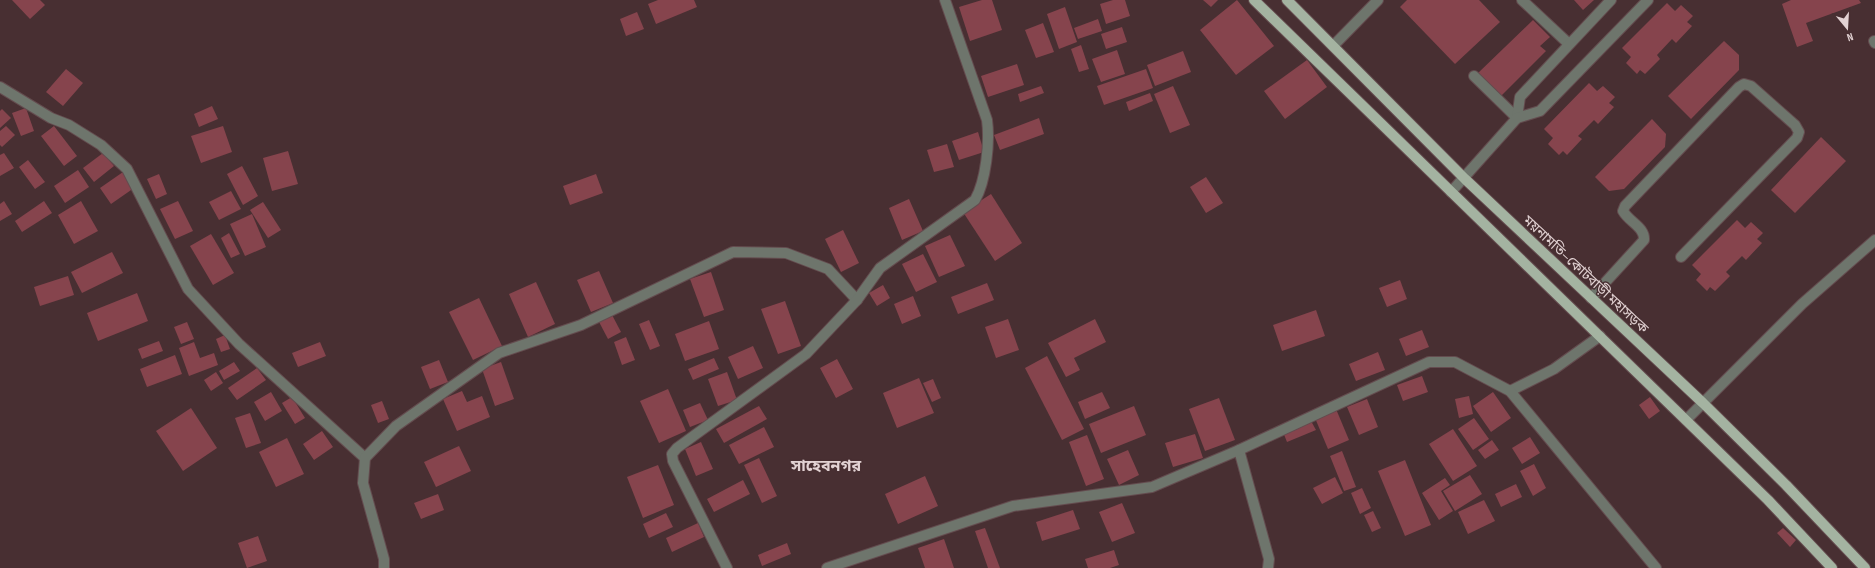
<svg xmlns="http://www.w3.org/2000/svg" width="1875" height="568" viewBox="0 0 1875 568" font-family="'Sofia Sans Condensed','Noto Sans Bengali',sans-serif">
<style>
.building{fill:#86444d}
.lines{fill:none;stroke-linecap:round;stroke-linejoin:round}
.minor-casing{stroke:#644c4f;stroke-width:12}
.major-casing{stroke:#644c4f;stroke-width:12}
.minor{stroke:#6e756c;stroke-width:10}
.major{stroke:#a4b3a1;stroke-width:10}
.labels{text-anchor:middle;stroke-width:3;stroke-linejoin:round;paint-order:stroke}
.street-label{font-size:14px;fill:#e2d2d3;stroke:#482f32}
.quarter-label{font-size:16px;font-weight:bold;fill:#e2d2d3;stroke:#482f32}
</style>
<rect width="100%" height="100%" fill="#482f32"/>
<g class="building">
<path d="M12 0H40L45 5 30 19Z"/>
<path d="M658 0H694L697 7 656 24 648 4Z"/>
<path d="M982 0H992L1002 30 970 41 959 7Z"/>
<path d="M1113 0H1125L1130 16 1106 24 1100 4Z"/>
<path d="M1203 0H1218L1211 7Z"/>
<path d="M1237 0 1274 46 1236 75 1200 30Z"/>
<path d="M1407 0H1479L1500 22 1455 64 1400 7Z"/>
<path d="M1574 0H1594L1583 10Z"/>
<path d="M1791 0H1859L1861 3 1806 23 1813 41 1797 47 1782 4Z"/>
<path d="M1667 3 1675 11 1681 5 1693 16 1687 22 1692 26 1676 43 1672 39 1657 55 1660 59 1645 74 1640 70 1637 74 1626 63 1631 57 1622 48Z"/>
<path d="M1065 7 1077 42 1059 49 1047 14Z"/>
<path d="M637 12 644 29 626 36 620 19Z"/>
<path d="M1098 19 1102 31 1078 39 1074 28Z"/>
<path d="M1533 20 1550 37 1540 46 1546 51 1500 97 1477 74Z"/>
<path d="M1043 23 1054 52 1036 58 1025 30Z"/>
<path d="M1122 27 1127 42 1106 49 1101 34Z"/>
<path d="M1724 41 1739 55V70L1691 119 1668 96Z"/>
<path d="M1081 45 1089 69 1079 72 1071 49Z"/>
<path d="M1117 50 1125 74 1101 82 1092 59Z"/>
<path d="M1183 51 1191 72 1155 86 1147 65Z"/>
<path d="M1307 60 1327 87 1285 119 1264 91Z"/>
<path d="M1017 64 1024 85 988 97 981 76Z"/>
<path d="M66 69 83 83 63 106 46 92Z"/>
<path d="M1146 69 1153 88 1104 105 1097 86Z"/>
<path d="M1589 83 1597 91 1603 86 1615 97 1609 103 1614 107 1598 124 1594 120 1578 136 1582 139 1567 155 1563 151 1559 155 1548 144 1553 138 1544 129Z"/>
<path d="M1041 86 1044 93 1020 102 1018 94Z"/>
<path d="M1173 86 1190 125 1170 133 1154 94Z"/>
<path d="M1150 93 1153 101 1129 111 1126 102Z"/>
<path d="M212 106 218 119 199 127 194 114Z"/>
<path d="M26 108 34 131 21 136 12 113Z"/>
<path d="M2 109 11 118 0 128V111Z"/>
<path d="M1039 118 1044 134 1000 150 994 135Z"/>
<path d="M1652 119 1666 134 1665 147 1624 189 1609 191 1595 177Z"/>
<path d="M6 126 15 135 2 147 0 145V131Z"/>
<path d="M54 126 77 156 64 166 41 136Z"/>
<path d="M223 126 232 152 201 163 191 136Z"/>
<path d="M978 132 984 152 959 160 952 141Z"/>
<path d="M1821 137 1846 161 1795 213 1771 190Z"/>
<path d="M947 144 954 167 934 172 927 150Z"/>
<path d="M288 151 298 184 272 191 263 158Z"/>
<path d="M4 153 14 168 0 176V155Z"/>
<path d="M103 153 114 166 94 182 83 168Z"/>
<path d="M28 160 45 182 35 189 19 167Z"/>
<path d="M242 166 258 196 243 205 227 174Z"/>
<path d="M78 170 89 187 65 203 54 186Z"/>
<path d="M123 172 134 188 111 204 100 188Z"/>
<path d="M159 174 167 194 156 199 147 179Z"/>
<path d="M596 174 603 193 570 205 563 186Z"/>
<path d="M1206 177 1223 203 1206 213 1190 187Z"/>
<path d="M231 191 241 209 219 220 209 202Z"/>
<path d="M991 194 1022 243 995 261 963 212Z"/>
<path d="M909 199 923 231 902 240 889 208Z"/>
<path d="M4 201 12 214 0 221V204Z"/>
<path d="M44 201 52 213 22 232 15 221Z"/>
<path d="M81 201 98 231 74 244 58 215Z"/>
<path d="M178 201 193 231 175 239 160 209Z"/>
<path d="M263 202 281 230 268 238 250 210Z"/>
<path d="M252 214 266 247 245 256 230 224Z"/>
<path d="M1737 220 1745 228 1751 222 1763 233 1757 239 1762 243 1746 260 1742 256 1726 272 1730 276 1715 291 1710 287 1707 291 1696 280 1701 274 1692 265Z"/>
<path d="M843 230 859 263 841 272 825 239Z"/>
<path d="M229 233 240 254 231 258 221 238Z"/>
<path d="M211 234 234 273 213 285 190 246Z"/>
<path d="M950 235 965 266 939 277 925 246Z"/>
<path d="M112 252 123 273 82 293 71 272Z"/>
<path d="M923 254 937 282 916 292 902 264Z"/>
<path d="M599 271 613 303 591 312 577 280Z"/>
<path d="M711 272 724 310 704 317 690 279Z"/>
<path d="M68 276 74 295 40 306 34 287Z"/>
<path d="M1400 280 1407 299 1387 307 1379 288Z"/>
<path d="M536 282 555 324 528 337 509 294Z"/>
<path d="M987 283 994 300 958 314 951 297Z"/>
<path d="M883 285 890 298 877 306 869 293Z"/>
<path d="M137 293 148 321 98 341 87 313Z"/>
<path d="M913 296 921 316 902 324 894 304Z"/>
<path d="M479 298 502 346 473 360 449 312Z"/>
<path d="M785 301 801 346 778 354 761 309Z"/>
<path d="M1316 310 1325 336 1282 351 1273 325Z"/>
<path d="M611 313 621 332 608 339 598 320Z"/>
<path d="M1008 319 1019 350 996 358 985 327Z"/>
<path d="M1095 319 1106 342 1074 358 1080 370 1066 377 1048 343Z"/>
<path d="M649 320 660 346 650 350 639 324Z"/>
<path d="M709 321 719 349 685 361 675 334Z"/>
<path d="M187 322 194 339 181 344 174 327Z"/>
<path d="M1422 330 1429 347 1406 356 1399 339Z"/>
<path d="M225 335 230 349 221 352 216 339Z"/>
<path d="M626 337 635 360 622 365 614 342Z"/>
<path d="M159 341 163 351 142 359 138 349Z"/>
<path d="M194 342 200 358 214 353 218 365 189 376 179 348Z"/>
<path d="M320 342 326 356 298 367 292 353Z"/>
<path d="M753 346 763 368 738 379 728 357Z"/>
<path d="M1378 352 1385 370 1356 381 1349 364Z"/>
<path d="M175 355 182 374 147 387 140 369Z"/>
<path d="M1047 356 1084 429 1062 440 1025 368Z"/>
<path d="M714 358 719 369 693 380 688 369Z"/>
<path d="M837 359 853 389 836 398 820 368Z"/>
<path d="M439 360 448 382 430 389 421 367Z"/>
<path d="M234 362 240 371 224 380 219 371Z"/>
<path d="M501 362 514 399 495 406 482 369Z"/>
<path d="M257 368 266 380 237 400 228 388Z"/>
<path d="M216 372 223 383 211 391 204 380Z"/>
<path d="M727 372 737 400 718 406 708 379Z"/>
<path d="M1422 376 1428 392 1403 401 1397 385Z"/>
<path d="M919 378 934 413 897 428 883 393Z"/>
<path d="M933 379 941 398 932 402 923 383Z"/>
<path d="M668 389 686 431 659 443 640 401Z"/>
<path d="M462 391 467 402 482 396 490 417 457 431 443 399Z"/>
<path d="M271 392 282 411 265 421 254 402Z"/>
<path d="M1102 392 1110 408 1085 419 1078 402Z"/>
<path d="M1493 392 1511 418 1491 432 1473 406Z"/>
<path d="M1469 396 1473 414 1459 418 1455 399Z"/>
<path d="M292 397 305 418 295 424 282 403Z"/>
<path d="M1650 397 1660 411 1649 419 1639 405Z"/>
<path d="M1219 398 1235 440 1205 451 1189 409Z"/>
<path d="M1367 399 1378 427 1359 435 1347 407Z"/>
<path d="M382 401 389 419 378 423 371 405Z"/>
<path d="M700 403 708 420 690 427 683 410Z"/>
<path d="M759 406 767 419 724 443 716 429Z"/>
<path d="M1134 406 1146 435 1101 453 1089 424Z"/>
<path d="M191 408 217 448 183 471 156 431Z"/>
<path d="M1336 409 1349 440 1328 449 1315 418Z"/>
<path d="M250 413 261 443 246 448 235 418Z"/>
<path d="M1474 418 1489 439 1473 450 1458 429Z"/>
<path d="M1311 421 1316 430 1287 442 1283 432Z"/>
<path d="M764 427 774 447 739 464 729 445Z"/>
<path d="M1453 429 1477 466 1453 481 1429 444Z"/>
<path d="M322 431 333 447 314 460 303 444Z"/>
<path d="M1195 434 1203 458 1173 467 1165 443Z"/>
<path d="M1087 435 1104 479 1086 486 1069 442Z"/>
<path d="M1530 437 1540 453 1522 464 1512 448Z"/>
<path d="M287 438 304 474 276 487 259 452Z"/>
<path d="M1492 440 1499 450 1485 459 1478 450Z"/>
<path d="M701 442 713 469 696 476 685 449Z"/>
<path d="M459 446 471 471 436 487 424 462Z"/>
<path d="M1128 450 1139 475 1119 485 1107 459Z"/>
<path d="M1342 451 1356 487 1344 491 1330 456Z"/>
<path d="M759 458 777 496 762 503 744 465Z"/>
<path d="M1405 460 1431 525 1405 536 1378 471Z"/>
<path d="M1534 464 1546 488 1533 496 1520 471Z"/>
<path d="M658 465 674 505 643 518 627 477Z"/>
<path d="M1470 475 1482 494 1455 511 1443 491Z"/>
<path d="M925 476 938 506 898 524 885 494Z"/>
<path d="M1335 477 1343 493 1322 504 1313 488Z"/>
<path d="M1445 478 1450 485 1441 491 1453 511 1439 520 1422 493Z"/>
<path d="M743 480 750 494 714 512 707 499Z"/>
<path d="M1516 484 1522 497 1501 507 1495 494Z"/>
<path d="M1362 488 1371 508 1360 514 1351 493Z"/>
<path d="M438 494 444 510 421 519 414 503Z"/>
<path d="M1484 500 1495 521 1468 534 1458 512Z"/>
<path d="M1122 503 1135 533 1112 542 1099 512Z"/>
<path d="M1073 510 1080 529 1042 541 1036 522Z"/>
<path d="M1373 511 1381 528 1372 532 1364 515Z"/>
<path d="M666 513 673 527 649 538 643 524Z"/>
<path d="M698 523 704 537 672 552 666 538Z"/>
<path d="M985 528 1000 568H988L975 531Z"/>
<path d="M1783 528 1796 540 1790 547 1777 533Z"/>
<path d="M258 536 267 561 247 568 238 543Z"/>
<path d="M944 539 954 568H925L918 548Z"/>
<path d="M787 543 791 554 762 566 758 555Z"/>
<path d="M1114 550 1119 565 1110 568H1088L1085 559Z"/>
</g>
<g class="lines">
<g class="minor-casing">
<g id="minor">
<path d="M1522 0 1569 44"/>
<path d="M1874 41 1875 43"/>
<path d="M1333 46 1378 0"/>
<path d="M1474 76 1517 118"/>
<path d="M0 87 51 118 69 125 101 145 127 169 188 289 239 344 365 458"/>
<path d="M1517 118 1520 97 1611 0"/>
<path d="M1451 192 1517 118 1540 111 1648 0"/>
<path d="M1591 298 1644 240C1645 227 1629 222 1623 211L1625 206 1739 87 1744 84 1751 86 1795 125 1799 132 1797 138 1681 257"/>
<path d="M1510 391 1554 369 1600 336"/>
<path d="M1686 420 1802 304 1875 240"/>
<path d="M1239 450 1269 559 1268 568"/>
<path d="M384 568V559L363 483 365 458 396 426 499 353 581 325 733 252 786 253 828 269 857 300"/>
<path d="M727 568 673 461 672 454 677 448 806 354 857 300 880 268 975 200C986 181 990 142 987 120L945 0"/>
<path d="M827 568 1013 506 1152 487 1239 450 1429 362H1455L1510 391 1656 568"/>
</g>
</g>
<g class="major-casing">
<g id="major">
<path d="M1254 0 1768 500 1832 568"/>
<path d="M1287 0 1465 179 1703 403 1786 485 1865 568"/>
</g>
</g>
<use href="#minor" class="minor"/>
<use href="#major" class="major"/>
</g>
<g class="labels">
<g class="street-label">
<text transform="translate(1586 274) rotate(43)" y="5">ময়নামতি–কোটবাড়ী মহাসড়ক</text>
</g>
<g class="quarter-label">
<text x="826" y="471">সাহেবনগর</text>
</g>
</g>
<g transform="translate(1847 28) rotate(162)" stroke="#482f32" stroke-width="3" paint-order="stroke">
<path d="M0-3L7 15L0 10L-7 15Z" fill="#e2d2d3"/>
<text y="-6" font-size="11" font-weight="bold" text-anchor="middle" fill="#e2d2d3">N</text>
</g>
</svg>
